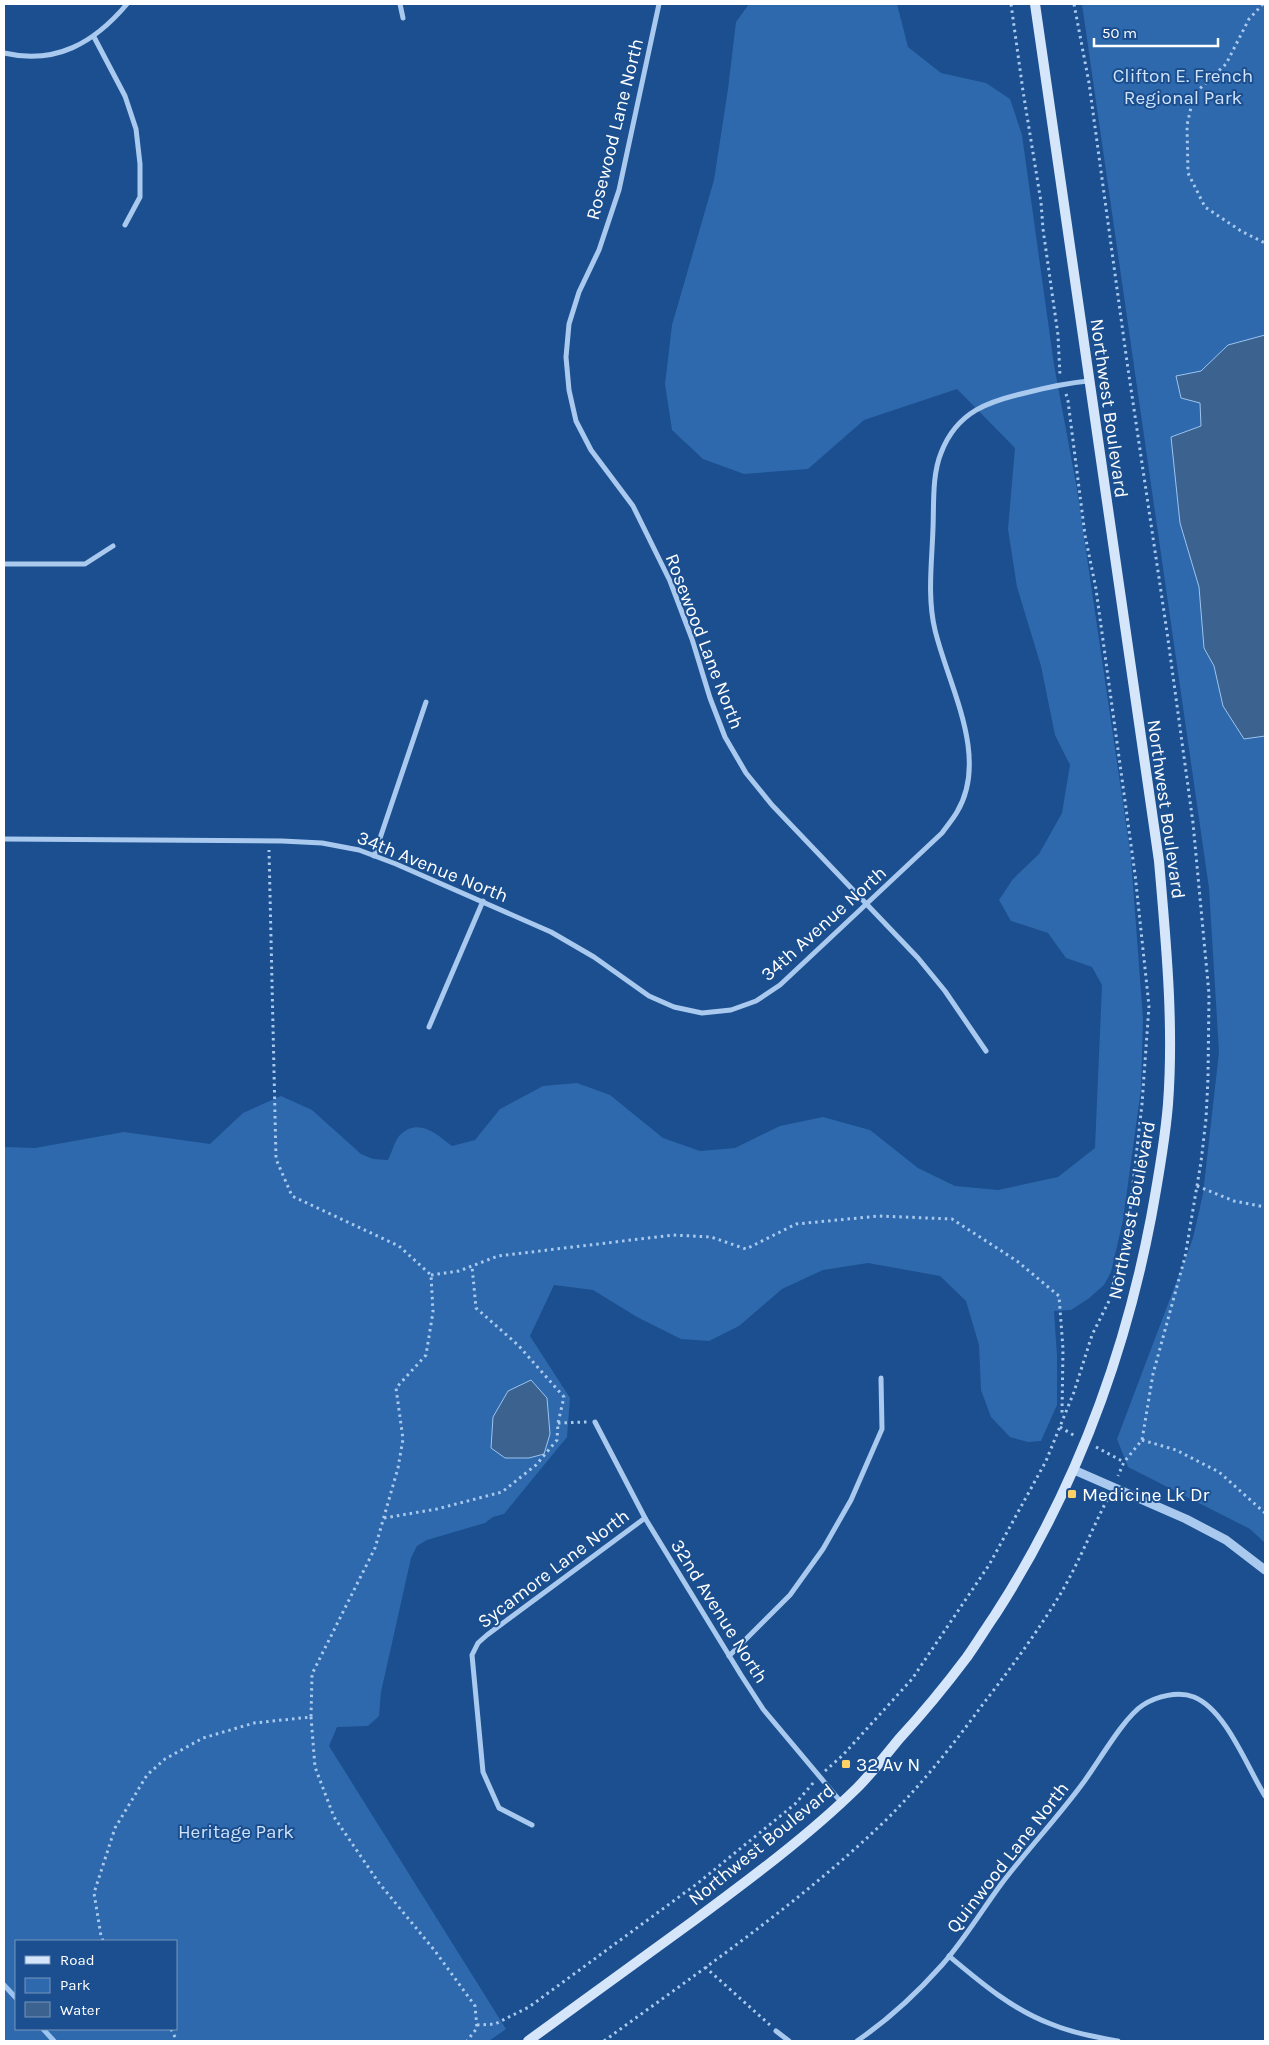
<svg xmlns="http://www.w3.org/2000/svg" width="1269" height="2045" viewBox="0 0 1269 2045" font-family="Karla,sans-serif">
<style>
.green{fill:#2e69ad;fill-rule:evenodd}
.water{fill:#3c6290;stroke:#9cc4f0}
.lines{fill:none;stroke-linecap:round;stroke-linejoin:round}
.stream{stroke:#9cc4f0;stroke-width:5}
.path{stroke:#a9c9ee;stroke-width:3;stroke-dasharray:2.5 4;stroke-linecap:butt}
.minor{stroke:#a9c9ee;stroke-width:5}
.tertiary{stroke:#a9c9ee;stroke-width:9}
.secondary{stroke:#d6e6fa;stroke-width:10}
.poi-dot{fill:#ffd166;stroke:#1b4f8f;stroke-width:2}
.labels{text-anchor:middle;stroke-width:4;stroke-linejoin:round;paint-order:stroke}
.park-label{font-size:19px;fill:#cfe3fa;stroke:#1b4f8f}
.street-label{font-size:19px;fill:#fff;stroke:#1b4f8f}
.poi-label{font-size:19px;fill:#fff;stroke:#1b4f8f;text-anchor:start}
</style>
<rect width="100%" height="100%" fill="#1b4f8f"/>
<g class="green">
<path d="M749 4H897L908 47 941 73 986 83 1010 99 1022 135 1054 365 1077 489 1131 858 1143 1019 1141 1089 1123 1220 1111 1272 1104 1285 1088 1299 1071 1310 1054 1311 1057 1356V1405L1041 1441 1028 1442 1010 1437 991 1417 981 1390 979 1345 966 1301 940 1276 868 1263 823 1270 782 1289 739 1326 709 1341 681 1339 637 1317 593 1290 554 1285 530 1336 570 1398 567 1437 504 1514 493 1517 485 1523 427 1540 417 1546 411 1558 381 1692 379 1716 368 1726 337 1727 329 1746 506 2029 489 2041H4V1147L35 1148 124 1132 210 1144 243 1113 281 1096 312 1110 361 1154 373 1159 388 1160C392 1152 395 1140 400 1135 418 1117 437 1134 452 1146L475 1140 500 1109 543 1086 577 1083 610 1095 663 1138 700 1151 735 1148 780 1126 823 1117 870 1130 918 1168 955 1186 998 1190 1058 1177 1095 1148 1102 985 1092 967 1066 958 1048 933 1011 921 999 900 1013 879 1039 854 1062 813 1070 765 1055 735 1041 666 1017 587 1008 529 1015 448 957 389 864 420 808 469 744 474 703 459 672 430 665 384 672 325 714 180 728 89 736 22ZM16 1941H176V2029H16Z"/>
<path d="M1082 4H1265V1543L1250 1529 1128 1467 1117 1439 1193 1238 1203 1194 1219 1052 1209 888Z"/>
</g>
<g class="water">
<path d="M1265 335V736L1244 739 1223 706 1214 666 1204 648 1199 587 1180 523 1171 437 1201 426 1200 403 1181 398 1176 376 1201 371 1228 345Z"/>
<path d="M531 1380 547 1398 550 1434 544 1454 529 1458H505L491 1448 493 1417 508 1391Z"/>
</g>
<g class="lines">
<g class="stream">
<path d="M4 1985 16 1998"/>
<path d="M43 2029 54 2041"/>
</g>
<g class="path">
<path d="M1011 4 1023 91 1041 202 1043 229 1058 335 1060 376"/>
<path d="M1074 4 1089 83 1127 362 1167 632 1193 823 1209 994 1208 1078 1206 1119 1201 1162 1185 1257 1153 1374 1142 1440 1124 1462 1118 1476"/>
<path d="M1263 4 1249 19 1226 64 1194 94 1187 125 1188 173 1205 207 1241 231 1265 243"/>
<path d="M1197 1186 1234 1201 1265 1207"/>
<path d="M431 1275 459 1271 498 1256 673 1235 711 1237 746 1249 796 1224 879 1216 952 1219 1017 1261 1059 1296 1063 1349 1062 1414"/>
<path d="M558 1423 587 1422"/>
<path d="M1060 1427 1075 1436"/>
<path d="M1142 1440 1176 1450 1219 1472 1265 1513"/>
<path d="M1096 1447 1124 1462"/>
<path d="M384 1518 437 1509 502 1492 536 1465 557 1440 558 1423 564 1397 518 1345 476 1308 472 1266"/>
<path d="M311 1717 315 1767 334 1817 379 1883 435 1951 475 2006 477 2028 467 2041"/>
<path d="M825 1771 843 1755 912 1679 989 1565 1046 1461 1074 1392 1092 1335 1109 1301 1123 1245 1130 1211 1142 1104 1149 1006 1135 874 1096 589 1085 535 1068 401 1066 394"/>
<path d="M103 1941 101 1936 94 1893 115 1828 147 1775 165 1759 203 1738 254 1723 311 1717 312 1674 375 1548 398 1468 403 1439 396 1388 426 1355 433 1312 431 1275 399 1246 292 1196 276 1159 269 850"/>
<path d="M705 1967 770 2025"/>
<path d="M477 2025 495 2024 529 2007 698 1883 795 1804 814 1782"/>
<path d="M171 2029 177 2041"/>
<path d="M604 2041C700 1971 800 1903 886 1820 922 1784 953 1745 983 1704 1011 1668 1038 1631 1061 1593 1079 1562 1092 1529 1108 1498"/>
</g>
<g class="minor">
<path d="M400 4 403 18"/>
<path d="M659 4 619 190 599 250 579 292 569 324 566 357 569 390 576 421 591 450 633 506 670 581 692 639 710 698 725 737 746 773 772 805 918 958 945 991 986 1051"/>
<path d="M94 37 125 96 136 129 140 164V197L125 225"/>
<path d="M4 53C56 65 94 43 127 4"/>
<path d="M4 564H85L113 546"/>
<path d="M4 839 282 841 322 843 359 850 396 864 551 932 594 957 649 996 674 1007 702 1013 731 1010 756 1001 780 985 942 833C947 826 953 819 957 812 990 757 948 685 935 630 927 597 932 561 933 528 934 504 932 475 941 453 957 411 989 401 1029 392 1049 387 1068 383 1088 381"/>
<path d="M374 856 426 702"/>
<path d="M429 1027 483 901"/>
<path d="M595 1422 645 1518 741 1675 763 1709 841 1802"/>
<path d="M729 1656 790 1595 823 1549 851 1500 882 1429 881 1378"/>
<path d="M532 1825 499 1808 483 1772 472 1655 478 1643 487 1635 645 1518"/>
<path d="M949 1956C980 1982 1013 2010 1051 2024 1073 2033 1096 2037 1118 2041"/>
<path d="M776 2031 789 2041"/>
<path d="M857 2041C888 2020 917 1993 942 1965 964 1940 982 1910 1002 1883 1028 1849 1058 1817 1083 1783 1098 1763 1124 1717 1143 1705 1157 1696 1178 1691 1194 1697 1226 1710 1247 1767 1265 1796"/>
</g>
<path class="tertiary" d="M1074 1470 1186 1519 1226 1540 1265 1570"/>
<path class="secondary" d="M528 2041C584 2000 640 1960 696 1919 750 1879 809 1835 857 1788 872 1773 885 1756 899 1739 923 1713 946 1685 967 1657 977 1643 986 1628 995 1615 1073 1494 1124 1359 1151 1218 1158 1180 1165 1142 1168 1104 1174 1024 1166 942 1159 861L1035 4"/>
</g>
<g class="poi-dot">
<rect x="1067" y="1489" width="10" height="10" rx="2.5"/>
<rect x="841" y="1759" width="10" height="10" rx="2.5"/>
</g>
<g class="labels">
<g class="park-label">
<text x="1183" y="82">Clifton E. French<tspan x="1183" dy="22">Regional Park</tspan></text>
<text x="236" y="1838">Heritage Park</text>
</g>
<g class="street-label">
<text transform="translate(614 129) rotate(-76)" y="7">Rosewood Lane North</text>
<text transform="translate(1110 408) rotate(82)" y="7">Northwest Boulevard</text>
<text transform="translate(705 641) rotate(69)" y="7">Rosewood Lane North</text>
<text transform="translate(1167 809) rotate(82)" y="7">Northwest Boulevard</text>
<text transform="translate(433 866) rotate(22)" y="7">34th Avenue North</text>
<text transform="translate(823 923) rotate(-42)" y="7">34th Avenue North</text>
<text transform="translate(1131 1210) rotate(-79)" y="7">Northwest Boulevard</text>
<text transform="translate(553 1568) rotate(-37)" y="7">Sycamore Lane North</text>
<text transform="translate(720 1611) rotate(58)" y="7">32nd Avenue North</text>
<text transform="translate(761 1844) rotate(-39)" y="7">Northwest Boulevard</text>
<text transform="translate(1007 1857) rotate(-52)" y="7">Quinwood Lane North</text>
</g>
<g class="poi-label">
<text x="1082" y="1501">Medicine Lk Dr</text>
<text x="856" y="1771">32 Av N</text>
</g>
</g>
<rect width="1269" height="2045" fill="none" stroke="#ffffff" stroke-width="10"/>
<rect x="15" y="1940" width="162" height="90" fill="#1b4f8f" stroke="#7695bc"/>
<rect x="25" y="1956" width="25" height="8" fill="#d6e6fa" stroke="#7695bc"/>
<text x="60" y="1965" font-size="15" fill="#ffffff">Road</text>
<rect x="25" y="1978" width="25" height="15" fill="#2e69ad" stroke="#7695bc"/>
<text x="60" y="1990" font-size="15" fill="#ffffff">Park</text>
<rect x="25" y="2002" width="25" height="15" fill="#3c6290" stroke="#7695bc"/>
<text x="60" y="2015" font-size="15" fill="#ffffff">Water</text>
<path d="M1094 38v8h124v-8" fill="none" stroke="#ffffff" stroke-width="2.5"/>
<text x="1102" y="38" font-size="15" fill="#ffffff" stroke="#1b4f8f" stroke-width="4" paint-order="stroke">50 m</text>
</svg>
